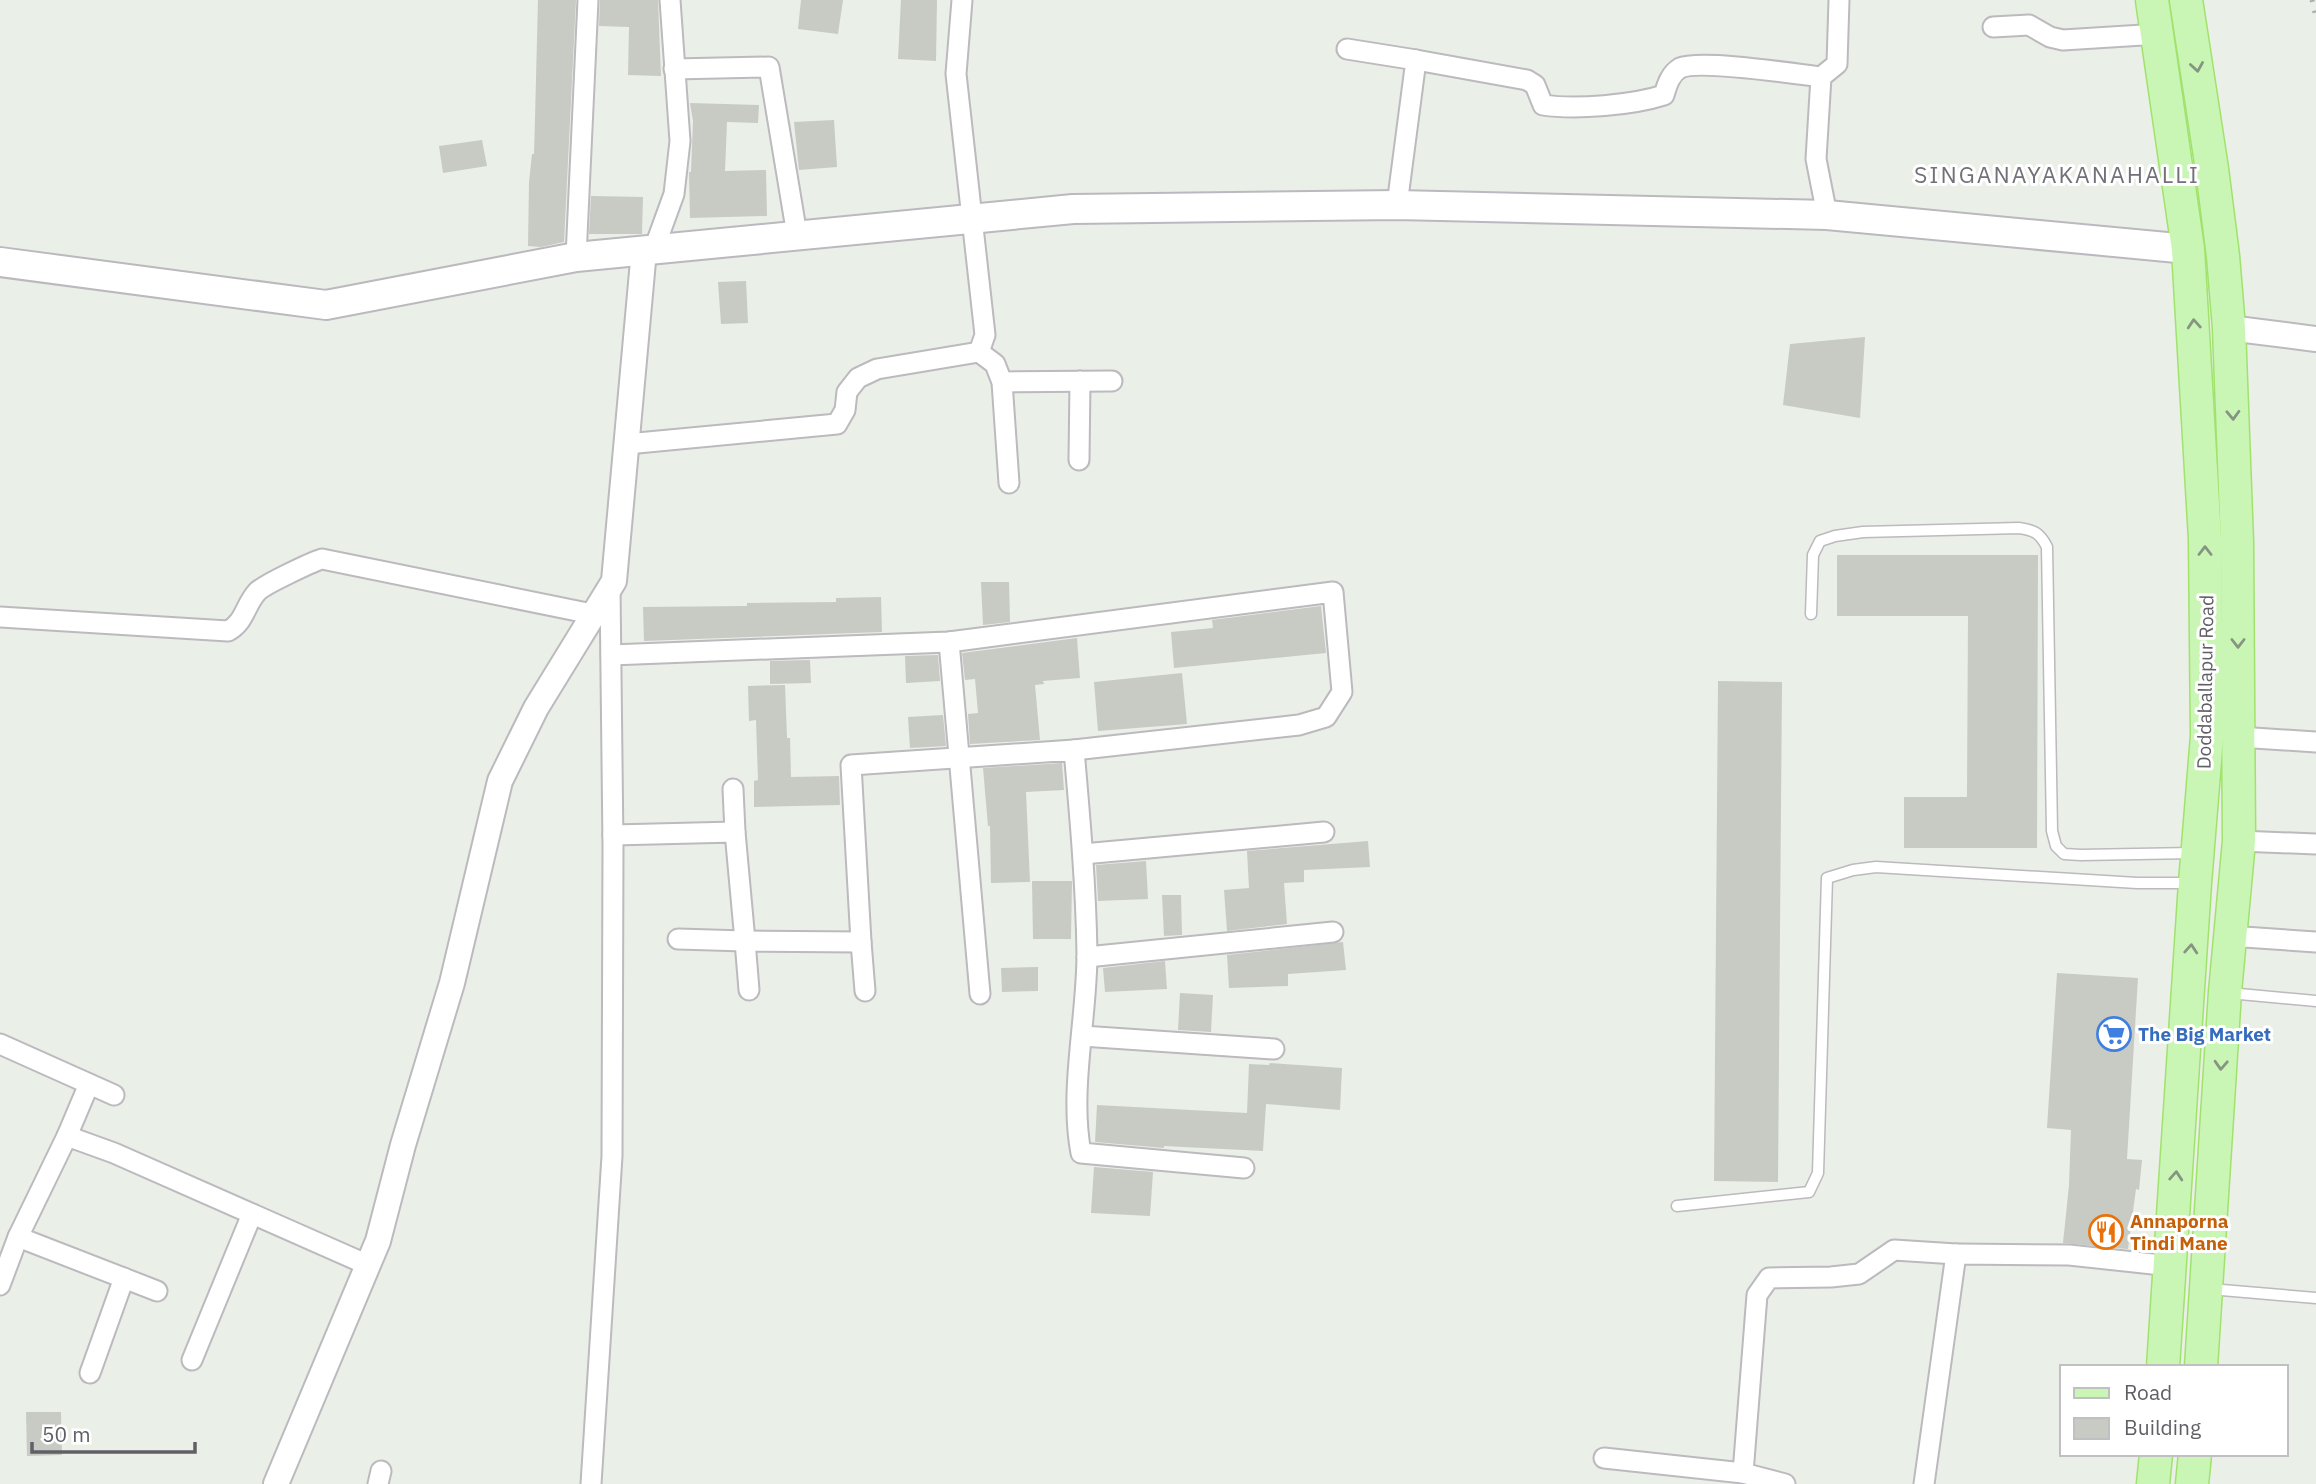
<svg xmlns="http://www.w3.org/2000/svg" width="2316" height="1484" viewBox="0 0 2316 1484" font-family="'IBM Plex Sans',sans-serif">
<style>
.building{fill:#c7cbc4}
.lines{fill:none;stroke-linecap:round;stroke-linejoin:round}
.service-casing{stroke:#bcb9bf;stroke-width:13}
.minor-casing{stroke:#bcb9bf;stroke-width:23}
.tertiary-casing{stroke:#bcb9bf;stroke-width:28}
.secondary-casing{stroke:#bbb8bf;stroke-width:32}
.primary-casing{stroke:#a1e26d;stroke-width:35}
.service{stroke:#fff;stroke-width:10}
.minor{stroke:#fff;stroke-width:19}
.tertiary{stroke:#fff;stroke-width:24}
.secondary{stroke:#fff;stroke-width:28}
.primary{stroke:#caf6b5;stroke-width:32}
.rail{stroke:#ababad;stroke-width:5;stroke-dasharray:2 9;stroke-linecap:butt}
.oneway{stroke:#869482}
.labels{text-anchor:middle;stroke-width:6;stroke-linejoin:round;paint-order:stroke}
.street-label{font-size:19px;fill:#615f66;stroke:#fff}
.shop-label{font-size:19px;font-weight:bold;fill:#366cbe;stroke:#fff;text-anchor:start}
.food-label{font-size:19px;font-weight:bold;fill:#c56008;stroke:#fff;text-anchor:start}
.quarter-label{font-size:23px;letter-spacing:2px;fill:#727078;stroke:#fff}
</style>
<rect width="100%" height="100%" fill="#eaefe7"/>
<g class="building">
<path d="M538 0H576L564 242 541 247 528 246 529 182 532 154H534L535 118Z"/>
<path d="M600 0H658L661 76 628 75 629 27 599 26Z"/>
<path d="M801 0H843L838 34 798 29Z"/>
<path d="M901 0H937L936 61 898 59Z"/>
<path d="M690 103 759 105 758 123 727 122 725 171 766 170 767 216 690 218 689 172H691L693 121Z"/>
<path d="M834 120 837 167 799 170 794 122Z"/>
<path d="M482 140 487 166 443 173 439 146Z"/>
<path d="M591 196 643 197 642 234H589Z"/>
<path d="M746 281 748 323 721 324 718 282Z"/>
<path d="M1865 337 1860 418 1783 405 1790 344Z"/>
<path d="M1837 555H2038L2037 848H1904V797H1967L1968 616H1837Z"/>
<path d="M981 582H1009L1010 622 983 625Z"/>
<path d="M881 597 882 632 644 641 643 607 747 606V603L836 602V598Z"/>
<path d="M1321 606 1326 653 1174 668 1171 632 1213 628 1212 620Z"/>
<path d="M1077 638 1080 678 1043 681 1044 684 1035 685 1040 740 970 744 968 714 978 713 975 679 965 680 962 653Z"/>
<path d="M938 655 940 681 906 683 905 656Z"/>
<path d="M810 660 811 683 770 684V661Z"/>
<path d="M1182 673 1187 724 1098 731 1094 682Z"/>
<path d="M1718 681 1782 682 1778 1182 1714 1181Z"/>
<path d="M785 685 787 738H790L791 777 839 776 840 805 754 807V781L758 780 756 720 749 721 748 686Z"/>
<path d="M943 715 946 746 910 748 908 717Z"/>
<path d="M1062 763 1064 790 1026 792 1030 882 991 883 990 826H988L983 768Z"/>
<path d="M1368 841 1370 867 1304 870V882L1284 883 1287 924 1227 931 1224 890 1249 888 1247 851Z"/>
<path d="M1146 861 1148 899 1098 901 1096 865Z"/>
<path d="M1032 881H1072L1071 939H1033Z"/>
<path d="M1162 895H1181L1182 935 1164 936Z"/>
<path d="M1343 942 1346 970 1288 974V986L1229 988 1227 955Z"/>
<path d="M1165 961 1167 989 1105 992 1103 968Z"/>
<path d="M1038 967V991L1002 992 1001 968Z"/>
<path d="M2057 973 2138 978 2127 1159 2142 1160 2139 1190 2136 1189 2128 1249 2063 1243 2069 1185 2071 1130 2047 1128Z"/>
<path d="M1180 993 1213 995 1211 1032 1178 1030Z"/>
<path d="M1270 1063 1342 1068 1340 1110 1266 1104 1263 1151 1164 1146V1148L1095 1142 1097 1105 1247 1113 1249 1064 1269 1065Z"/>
<path d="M1094 1167 1153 1172 1150 1216 1091 1213Z"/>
<path d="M26 1412H61L62 1455 27 1456Z"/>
</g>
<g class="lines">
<g class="service-casing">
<g id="service">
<path d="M1811 614 1813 555 1820 541 1835 536 1863 532 2019 528C2034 530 2040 533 2047 547L2052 831 2056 846 2064 854 2081 855 2193 853"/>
<path d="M2229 993 2316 1001"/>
<path d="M1677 1206 1809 1192 1818 1173 1827 878 1853 870 1876 867 2137 883H2191"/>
<path d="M2210 1289 2316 1298"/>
</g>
</g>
<g class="minor-casing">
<g id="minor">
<path d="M1993 27 2029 25 2050 37 2063 40 2159 34"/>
<path d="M1347 49 1416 60 1397 205"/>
<path d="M1416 60 1527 80 1535 85 1543 105C1576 110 1633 105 1664 95 1667 85 1670 74 1680 68 1700 59 1795 74 1821 77"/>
<path d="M674 69 769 67 797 235"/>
<path d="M1827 215 1816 159 1821 77 1837 64 1839 0"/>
<path d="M654 249 674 194 680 141 670 0"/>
<path d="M576 257 588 0"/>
<path d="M979 352 995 364 1002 382 1009 483"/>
<path d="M1002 382 1112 381"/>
<path d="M627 444 837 424 845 410 847 392 858 378 877 369 979 352 985 335 956 74 962 0"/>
<path d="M1079 460 1080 381"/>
<path d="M0 617 228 631C245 622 245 605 257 592 263 585 312 562 322 559L592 614"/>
<path d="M949 642 980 994"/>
<path d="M611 655 949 642 1333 592 1342 692 1326 717 1299 725 1074 750"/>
<path d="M2239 737 2316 742"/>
<path d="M733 789 735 832"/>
<path d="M613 835 735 832 745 941 678 939"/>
<path d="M2239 841 2316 844"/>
<path d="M1083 854 1324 832"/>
<path d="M2229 936 2316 942"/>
<path d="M861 942 865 991"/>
<path d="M1087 957 1333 932"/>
<path d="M749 990 745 941 861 942 851 765 1074 750C1080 818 1086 886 1087 954 1087 1018 1069 1091 1081 1153L1244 1168"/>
<path d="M1082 1036 1274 1049"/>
<path d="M0 1044 114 1095"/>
<path d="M67 1136 89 1084"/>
<path d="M0 1285 18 1237"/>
<path d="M157 1291 18 1237 67 1136 114 1153 368 1265"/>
<path d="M192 1360 252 1214"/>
<path d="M90 1373 124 1278"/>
<path d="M1604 1458 1743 1473 1785 1484"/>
<path d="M1743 1473 1757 1295 1769 1278 1831 1277 1859 1274 1894 1250 1956 1254"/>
<path d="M378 1484 381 1471"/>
<path d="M591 1484 612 1156 613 846 610 587"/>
<path d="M1924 1484 1956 1254 2069 1255 2171 1266"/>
</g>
</g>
<g class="tertiary-casing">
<g id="tertiary">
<path d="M2229 328 2316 339"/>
<path d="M276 1484 378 1241 403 1145 452 983 500 781 536 708 614 581 644 250"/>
</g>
</g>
<g class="secondary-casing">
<path id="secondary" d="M0 262 326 305 576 257 1073 209 1397 205 1827 215 2188 249"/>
</g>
<g class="primary-casing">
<g id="primary">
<path d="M2152 0 2188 249 2205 539 2207 736 2195 883 2163 1367"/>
<path d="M2186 0 2212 169 2223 256 2229 328 2237 542 2239 841 2225 992 2201 1367"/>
<path d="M2153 1484 2156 1454"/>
<path d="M2192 1484 2195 1454"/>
</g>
</g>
<use href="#service" class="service"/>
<use href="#minor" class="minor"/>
<use href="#tertiary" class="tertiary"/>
<use href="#secondary" class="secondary"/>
<use href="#primary" class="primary"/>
<path class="rail" d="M2312 0 2316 17"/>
</g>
<defs><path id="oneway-chevron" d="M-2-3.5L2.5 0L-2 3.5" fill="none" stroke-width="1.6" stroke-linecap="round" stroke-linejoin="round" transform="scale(1.75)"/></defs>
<g class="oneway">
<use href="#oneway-chevron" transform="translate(2197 67) rotate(81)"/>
<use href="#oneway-chevron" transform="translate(2194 324) rotate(-94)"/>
<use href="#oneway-chevron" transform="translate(2233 415) rotate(88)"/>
<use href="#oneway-chevron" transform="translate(2205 551) rotate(-90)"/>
<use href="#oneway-chevron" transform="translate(2238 643) rotate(90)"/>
<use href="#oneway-chevron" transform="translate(2191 949) rotate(-86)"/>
<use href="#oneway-chevron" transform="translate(2221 1065) rotate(93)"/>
<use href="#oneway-chevron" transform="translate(2176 1176) rotate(-86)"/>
</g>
<defs>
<g id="supermarket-ring" transform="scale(1.75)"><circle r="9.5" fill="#fff" stroke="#3f7fe0" stroke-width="1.5"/><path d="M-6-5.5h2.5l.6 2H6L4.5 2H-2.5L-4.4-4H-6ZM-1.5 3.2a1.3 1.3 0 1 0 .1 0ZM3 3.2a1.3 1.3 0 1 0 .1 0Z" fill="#3f7fe0"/></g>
<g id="restaurant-ring" transform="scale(1.75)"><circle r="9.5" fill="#fff" stroke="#e8710a" stroke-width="1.5"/><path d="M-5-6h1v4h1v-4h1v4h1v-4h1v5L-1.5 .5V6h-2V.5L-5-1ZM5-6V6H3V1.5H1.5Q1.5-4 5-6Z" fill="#e8710a"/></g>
</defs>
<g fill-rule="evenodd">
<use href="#supermarket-ring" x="2114" y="1034"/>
<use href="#restaurant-ring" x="2106" y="1232"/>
</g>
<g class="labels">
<g class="street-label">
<text transform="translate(2205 682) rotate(-89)" y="7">Doddaballapur Road</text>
</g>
<g class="shop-label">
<text x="2138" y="1041">The Big Market</text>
</g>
<g class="food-label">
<text x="2130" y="1228">Annaporna<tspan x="2130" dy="22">Tindi Mane</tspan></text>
</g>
<g class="quarter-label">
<text x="2057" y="183">SINGANAYAKANAHALLI</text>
</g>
</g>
<rect x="2060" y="1365" width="228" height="91" fill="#ffffff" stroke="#c0bfc2" stroke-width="2"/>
<rect x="2074" y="1388" width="35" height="10" fill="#caf6b5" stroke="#c0bfc2" stroke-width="2"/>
<text x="2124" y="1400" font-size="21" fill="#615f66">Road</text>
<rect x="2074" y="1418" width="35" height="21" fill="#c7cbc4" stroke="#c0bfc2" stroke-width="2"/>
<text x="2124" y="1435" font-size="21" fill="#615f66">Building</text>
<path d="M32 1442v10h163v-10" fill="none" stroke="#615f66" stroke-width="3.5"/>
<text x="42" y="1442" font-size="21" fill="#615f66" stroke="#ffffff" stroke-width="5" paint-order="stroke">50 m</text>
</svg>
